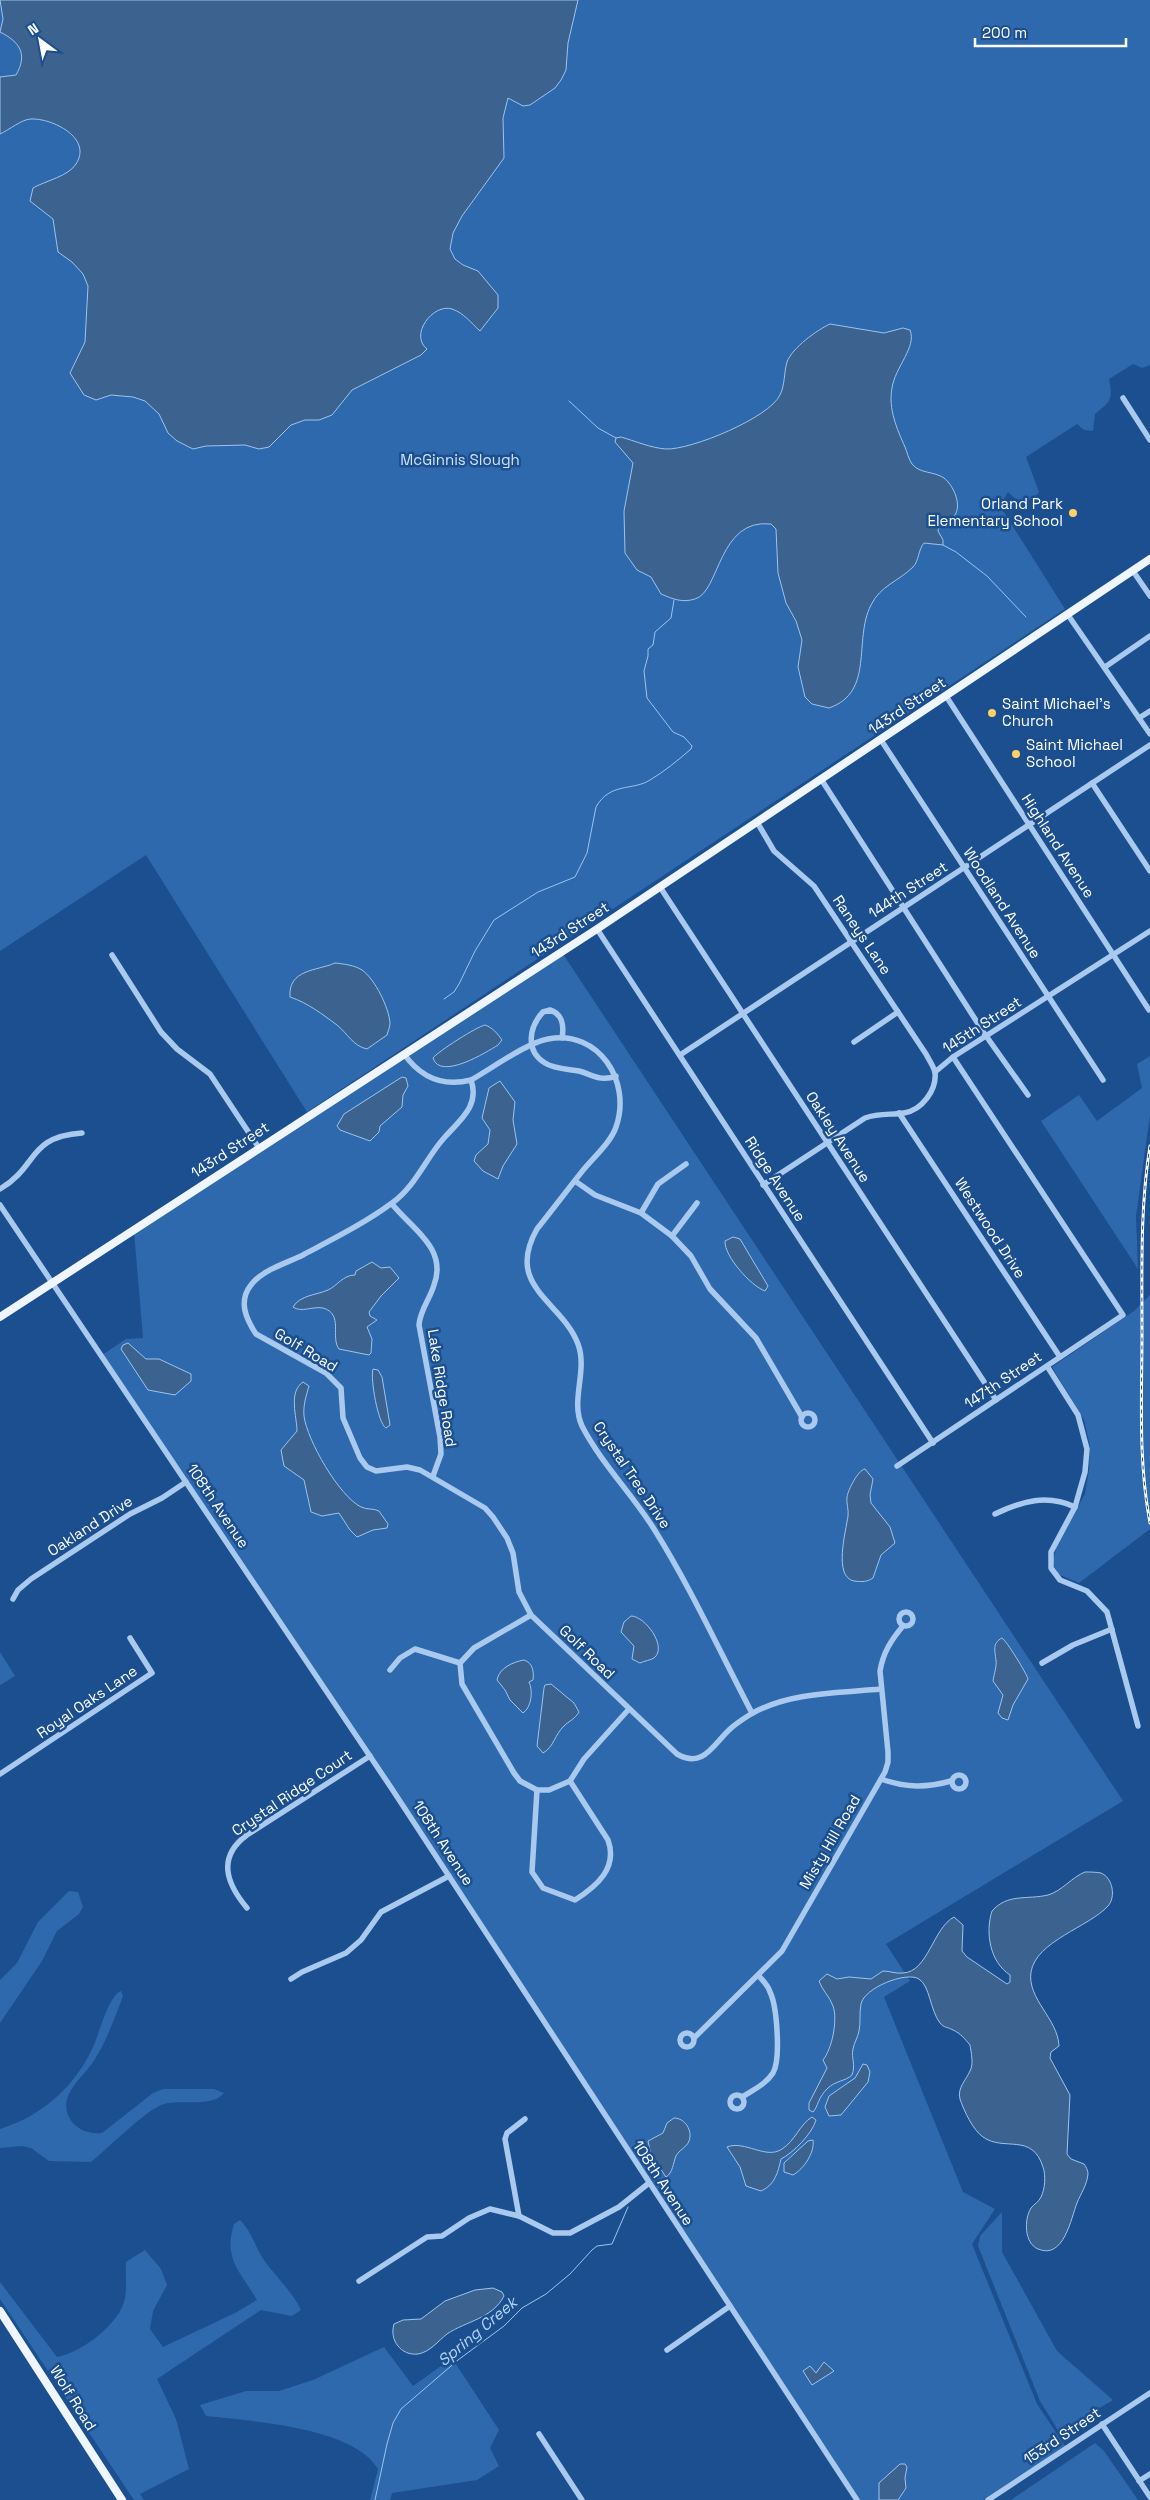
<svg xmlns="http://www.w3.org/2000/svg" width="1150" height="2500" viewBox="0 0 1150 2500" font-family="'Space Grotesk',sans-serif">
<style>
.green{fill:#2e69ad}
.water{fill:#3c6290;stroke:#9cc4f0}
.lines{fill:none;stroke-linecap:round;stroke-linejoin:round}
.stream{stroke:#9cc4f0;stroke-width:1}
.minor{stroke:#a9c9ee;stroke-width:5.5}
.major{stroke:#f0f6ff;stroke-width:8}
.rail-casing{stroke:#fff;stroke-width:3}
.rail{stroke:#1b4f8f;stroke-width:1;stroke-dasharray:4;stroke-linecap:butt}
.poi-dot{fill:#ffd166;stroke:#1b4f8f;stroke-width:2}
.labels{text-anchor:middle;stroke-width:5;stroke-linejoin:round;paint-order:stroke}
.park-label{font-size:15px;fill:#cfe3fa;stroke:#1b4f8f}
.poi-label{font-size:15px;fill:#fff;stroke:#1b4f8f;text-anchor:start}
.street-label{font-size:15px;fill:#fff;stroke:#1b4f8f}
.water-label{font-size:16px;font-style:italic;fill:#b5d3f5;stroke:#1b4f8f}
</style>
<rect width="100%" height="100%" fill="#1b4f8f"/>
<g class="green">
<path d="M0 0H1150V365L1142 368 1133 364 1109 379C1113 400 1111 401 1095 414L1093 431 1084 430 1077 424 1026 457 1039 492C1029 505 1019 504 1008 492L1000 506 1065 609 307 1112 146 855 0 951Z"/>
<path d="M563 954 1123 1801 886 1944 910 1981 884 1997 963 2192 995 2209 972 2244 1037 2404 1065 2446 983 2500H860L508 1962 102 1355 126 1339 143 1338 134 1231Z"/>
<path d="M1150 1056V1115L1136 1216 1138 1269 1041 1121 1079 1095 1097 1121 1142 1088 1137 1064Z"/>
<path d="M1150 1295V1529L1079 1583 1058 1574 1054 1566 1053 1560 1057 1545 1085 1494 1089 1470 1090 1446 1084 1420 1052 1367 1134 1311Z"/>
<path d="M0 1652 15 1676 0 1685Z"/>
<path d="M69 1891 78 1892 83 1907 79 1914 57 1931 42 1961 0 2023V1980L17 1963 38 1922Z"/>
<path d="M121 1991 123 1996C115 2017 107 2040 95 2059 88 2071 73 2083 68 2096 60 2119 81 2136 102 2133L153 2093 163 2089H214L224 2093C212 2108 182 2099 164 2104 147 2109 107 2149 91 2162L49 2161 31 2148 22 2146 0 2148V2129C42 2116 76 2086 94 2045 100 2031 108 1997 121 1991Z"/>
<path d="M1002 2212V2252L1057 2351 1113 2400 1059 2432 1040 2401 978 2246 980 2236Z"/>
<path d="M240 2220C252 2232 255 2247 264 2260 276 2277 292 2291 301 2310L292 2316 261 2310 157 2379 176 2419 189 2469 140 2494 144 2500H134L0 2299V2282L57 2357C81 2353 114 2327 123 2305 128 2293 125 2274 126 2262L145 2250 161 2269 167 2285 153 2311 150 2329 163 2347 237 2312 257 2300C240 2271 223 2259 234 2224Z"/>
<path d="M384 2347 413 2386 452 2358 499 2430 490 2448 499 2466 477 2480 392 2493 390 2500H370L378 2469C354 2427 251 2421 206 2416L200 2405 246 2391H279L313 2380Z"/>
<path d="M1095 2443 1104 2451 1138 2500H1011Z"/>
</g>
<g class="water">
<path d="M0 0H578L568 43 566 70 561 80 555 88 530 105 523 106 508 98 503 118 504 158 462 216 453 233 450 249 455 259 463 265 478 271 498 295V308L480 331C471 323 464 313 452 309 433 303 409 335 427 349L421 355 352 390 332 415 319 420H305L291 425 269 447 259 449 245 445 206 446 193 449 177 441 168 433 159 414 145 401 133 397 111 395 96 400 84 395 70 373 85 342 88 286 83 274 72 262 58 252 53 219 30 201 33 188C45 181 69 176 76 164 93 138 52 118 31 119 22 119 9 130 0 134V77L16 75C28 54 20 42 0 32L3 19Z"/>
<path d="M830 324 884 333 903 328 910 330C917 347 895 367 892 388 888 409 897 429 905 447 907 452 909 460 912 464 920 474 934 471 944 478 953 485 962 504 955 515 951 520 944 523 939 526L938 531 943 540V545L924 543C918 550 919 561 913 567 899 581 880 586 871 605 853 640 875 692 829 708L812 704 805 697 798 667 802 640 796 621 786 603 778 573 776 529 771 524C718 518 720 592 695 599 682 603 673 599 661 594L651 577 637 570 625 553 624 511 633 463 615 442 616 438 621 437C635 441 651 448 666 449 691 450 769 418 780 395 785 385 784 372 787 362 792 348 817 330 830 324Z"/>
<path d="M335 963C344 964 354 965 362 970 375 979 389 1008 390 1023 390 1027 388 1031 387 1035L367 1049C353 1046 348 1034 337 1025 322 1014 308 1003 290 997 288 969 317 971 335 963Z"/>
<path d="M485 1025C493 1028 497 1033 502 1040L498 1045C487 1052 440 1081 433 1058 437 1052 478 1026 485 1025Z"/>
<path d="M402 1077 406 1078 408 1086 403 1095 402 1107 380 1126 379 1132 370 1141 340 1130 337 1126 344 1114Z"/>
<path d="M500 1081 515 1102 513 1120 517 1144 503 1166 498 1179 483 1171 474 1161 476 1155 488 1144 490 1130 482 1118 489 1088Z"/>
<path d="M733 1237 740 1239 768 1286 765 1291C751 1286 724 1256 725 1241Z"/>
<path d="M372 1262 381 1268 390 1267 399 1278 381 1296 369 1312 370 1316 377 1320 367 1327 372 1339 371 1353 369 1355 339 1349C330 1337 344 1314 323 1308 313 1306 301 1313 293 1307 300 1295 317 1295 328 1290 337 1286 343 1275 355 1275L356 1271Z"/>
<path d="M128 1343 146 1359H159L191 1374V1381L175 1395 148 1390 121 1349 123 1345Z"/>
<path d="M373 1369 378 1370 382 1377 390 1425 386 1428C378 1424 370 1378 373 1369Z"/>
<path d="M303 1382 309 1386C306 1396 303 1406 304 1416 307 1440 339 1496 361 1507 367 1510 373 1508 379 1511L388 1524 387 1528 373 1530 357 1537 350 1530 339 1513 322 1516 311 1512 304 1480 284 1466 281 1450 297 1431C297 1417 288 1392 303 1382Z"/>
<path d="M865 1469 873 1479 870 1495 871 1503 890 1527 895 1543 881 1555 873 1578C867 1582 862 1582 854 1581 833 1577 846 1531 848 1516 849 1510 846 1503 847 1497 848 1490 858 1470 865 1469Z"/>
<path d="M631 1616C645 1616 668 1647 654 1658 651 1660 644 1661 640 1663L632 1659 634 1646 621 1632 624 1622Z"/>
<path d="M1002 1638C1006 1640 1027 1674 1028 1679L1013 1705 1008 1720 1002 1718 998 1713 1003 1695 993 1681C994 1674 997 1666 996 1660 995 1651 992 1643 1002 1638Z"/>
<path d="M524 1660C533 1663 534 1672 533 1680L529 1682C533 1690 532 1707 523 1713L510 1700 505 1690 497 1680C499 1668 513 1662 524 1660Z"/>
<path d="M551 1684 574 1703 579 1712C575 1719 569 1721 564 1726 555 1734 554 1747 543 1753L537 1746 544 1688 545 1685Z"/>
<path d="M1085 1872C1090 1872 1096 1872 1101 1873 1113 1878 1116 1897 1108 1906 1089 1927 1036 1941 1031 1972 1027 1999 1058 2019 1059 2046L1051 2052 1050 2058 1070 2095 1067 2154 1071 2159 1084 2164C1086 2167 1088 2170 1088 2174 1087 2185 1081 2193 1077 2203 1071 2218 1064 2260 1038 2249 1024 2243 1024 2219 1031 2208 1034 2204 1039 2202 1041 2197 1045 2189 1046 2176 1043 2167 1032 2132 1004 2152 983 2137 973 2130 964 2111 960 2099 957 2088 966 2080 970 2071 974 2064 971 2052 970 2045 965 2039 960 2033 953 2030 948 2027 944 2028 940 2023 930 2010 930 1986 919 1979 906 1971 864 1988 861 2004 859 2013 861 2022 859 2031 858 2037 854 2043 853 2049 851 2058 856 2065 852 2075 846 2081 835 2081 828 2088 818 2097 818 2107 813 2112L809 2110V2103L827 2068 823 2060C832 2049 838 2020 833 2006 830 1997 822 1990 819 1981L827 1974 837 1979 849 1977 871 1979 883 1971C890 1971 896 1974 903 1973 928 1972 933 1928 954 1917L963 1925 962 1951 967 1957 1007 1984 1010 1982V1975C990 1962 985 1933 992 1911 1008 1893 1027 1900 1048 1895 1062 1891 1072 1877 1085 1872Z"/>
<path d="M863 2064 867 2065 870 2072 868 2082 841 2115 829 2116 825 2107 829 2096 855 2078Z"/>
<path d="M812 2117 816 2120C812 2134 793 2153 781 2159 778 2172 775 2185 761 2191L746 2186 740 2167 727 2147C745 2140 766 2160 782 2149 795 2141 800 2124 812 2117Z"/>
<path d="M674 2118C685 2118 693 2131 689 2141 687 2147 679 2150 676 2156 673 2163 673 2173 666 2177L651 2155 648 2141 663 2133 667 2123Z"/>
<path d="M813 2140C815 2152 804 2169 793 2175L784 2172V2163L808 2141Z"/>
<path d="M493 2288 502 2292 504 2296C492 2319 466 2321 447 2334 438 2341 430 2352 418 2354 401 2356 389 2340 394 2324L403 2320 421 2319 445 2301 475 2290Z"/>
<path d="M824 2362 834 2371 812 2385 803 2371 810 2366 816 2373Z"/>
<path d="M900 2464H905L907 2467 905 2478 906 2488 898 2500H879V2483Z"/>
</g>
<g class="lines">
<g class="stream">
<path d="M569 401 598 428 616 438"/>
<path d="M943 545 956 552 987 576 1026 617"/>
<path d="M444 999 454 992 459 984 475 951 494 920 538 892 575 877 587 853 596 807C610 782 633 791 650 780 665 771 677 761 691 749L692 746 684 737 673 732 647 698 644 671 648 656V649L653 645 655 632 671 618 674 600"/>
<path d="M375 2500 387 2444 393 2423 401 2409 458 2360 504 2326 522 2308 546 2294 570 2274 592 2250 597 2246 612 2244 628 2207"/>
</g>
<g class="minor">
<path d="M1123 398 1150 440"/>
<path d="M1133 571 1150 596"/>
<path d="M1068 615 1150 734"/>
<path d="M1105 667 1150 636"/>
<path d="M946 696 1149 1010"/>
<path d="M1139 718 1150 711"/>
<path d="M881 740 1103 1080"/>
<path d="M821 779 984 1033 1028 1095"/>
<path d="M1092 783 1150 871"/>
<path d="M757 822 774 851 814 886 926 1054C929 1060 933 1065 935 1072 937 1090 922 1110 904 1113 891 1115 879 1113 865 1118L763 1185"/>
<path d="M660 887 996 1400"/>
<path d="M597 929 933 1443"/>
<path d="M112 955 161 1032 177 1049 210 1074 259 1148"/>
<path d="M562 1038C564 1027 563 1014 550 1010L543 1012C529 1027 525 1051 545 1063 554 1069 568 1069 579 1071 593 1075 601 1082 616 1076"/>
<path d="M854 1042 898 1012"/>
<path d="M404 1054C421 1078 443 1087 471 1080 491 1069 526 1043 548 1039 599 1029 632 1082 616 1127 611 1142 594 1157 584 1169 568 1189 553 1209 537 1229 504 1287 562 1301 578 1344 588 1371 570 1400 582 1426 601 1463 632 1494 654 1529 691 1588 720 1652 752 1713"/>
<path d="M680 1055 1150 745"/>
<path d="M935 1072 953 1057 1150 931"/>
<path d="M471 1080C480 1106 460 1120 444 1138 426 1158 415 1187 392 1203 365 1223 333 1239 303 1255 287 1263 262 1270 251 1285 238 1301 246 1319 256 1334L326 1373 341 1388 343 1418 360 1458 367 1467 376 1471 407 1467 420 1470 485 1508 493 1517 507 1538 513 1553 519 1592 531 1615 677 1754C703 1769 713 1745 729 1730 735 1724 743 1719 751 1714 789 1692 838 1693 881 1689"/>
<path d="M899 1113 1060 1357"/>
<path d="M575 1181 595 1195 641 1213 672 1236 691 1256 710 1289 756 1338 802 1417"/>
<path d="M0 1189C39 1166 27 1137 82 1133"/>
<path d="M392 1204C411 1228 448 1248 434 1285 430 1299 420 1310 419 1325L440 1437 441 1454 433 1476"/>
<path d="M0 1205 392 1789 857 2500"/>
<path d="M641 1213 658 1184 686 1164"/>
<path d="M672 1236 697 1203"/>
<path d="M1047 1366 1078 1415 1087 1449 1085 1472 1075 1507 1051 1552V1568L1060 1580 1087 1591 1107 1612 1138 1726"/>
<circle cx="808" cy="1420" r="7"/>
<path d="M897 1466 1123 1315 953 1057"/>
<path d="M995 1514C1022 1501 1047 1494 1075 1507"/>
<path d="M13 1599 18 1590 31 1579 130 1514 162 1498 186 1482"/>
<circle cx="906" cy="1619" r="7"/>
<path d="M531 1615 474 1648 460 1663 462 1684 514 1773 520 1781 537 1790H549L570 1781 584 1759 629 1709"/>
<path d="M1042 1663 1073 1645 1112 1629"/>
<path d="M390 1670 400 1658 415 1649 460 1663"/>
<path d="M0 1774 152 1673 130 1638"/>
<circle cx="959" cy="1782" r="7"/>
<path d="M881 1779C906 1788 926 1788 951 1781"/>
<path d="M537 1790 532 1872 543 1888 575 1900C597 1886 618 1868 608 1840L570 1781"/>
<path d="M247 1908C226 1883 217 1857 247 1835L370 1756"/>
<path d="M291 1979 302 1972 346 1953 361 1940 381 1912 449 1876"/>
<circle cx="687" cy="2040" r="7"/>
<path d="M694 2038 782 1951 885 1772 888 1762V1752L880 1671C883 1653 891 1640 903 1626"/>
<circle cx="737" cy="2102" r="7"/>
<path d="M742 2097C753 2090 766 2084 773 2073 781 2059 777 2006 770 1992 768 1985 763 1981 759 1976"/>
<path d="M519 2216 505 2139 507 2133 525 2119"/>
<path d="M359 2281 427 2237 442 2236 469 2218 490 2209 519 2216 553 2233H570L619 2207 649 2183"/>
<path d="M667 2350 730 2306"/>
<path d="M1102 2424 1150 2497"/>
<path d="M539 2434 582 2500"/>
<path d="M1139 2481 1150 2474"/>
<path d="M988 2500 1150 2393"/>
</g>
<g class="major">
<path d="M0 1317 597 929 1150 559"/>
<path d="M0 2311 122 2500"/>
</g>
<g class="rail-casing">
<path id="rail" d="M1150 1146C1140 1207 1142 1271 1142 1333 1142 1396 1138 1460 1150 1523"/>
</g>
<use href="#rail" class="rail"/>
</g>
<g class="poi-dot">
<circle cx="1073" cy="513" r="5"/>
<circle cx="992" cy="713" r="5"/>
<circle cx="1016" cy="754" r="5"/>
</g>
<g class="labels">
<g class="park-label">
<text x="460" y="465">McGinnis Slough</text>
</g>
<g class="poi-label">
<text x="1063" y="509" text-anchor="end">Orland Park<tspan x="1063" dy="17">Elementary School</tspan></text>
<text x="1002" y="709">Saint Michael's<tspan x="1002" dy="17">Church</tspan></text>
<text x="1026" y="750">Saint Michael<tspan x="1026" dy="17">School</tspan></text>
</g>
<g class="street-label">
<text transform="translate(907 706) rotate(-34)" y="5">143rd Street</text>
<text transform="translate(1058 846) rotate(57)" y="5">Highland Avenue</text>
<text transform="translate(908 890) rotate(-33)" y="5">144th Street</text>
<text transform="translate(1002 903) rotate(57)" y="5">Woodland Avenue</text>
<text transform="translate(570 930) rotate(-33)" y="5">143rd Street</text>
<text transform="translate(862 935) rotate(56)" y="5">Raneys Lane</text>
<text transform="translate(982 1025) rotate(-33)" y="5">145th Street</text>
<text transform="translate(838 1137) rotate(57)" y="5">Oakley Avenue</text>
<text transform="translate(230 1150) rotate(-33)" y="5">143rd Street</text>
<text transform="translate(775 1179) rotate(57)" y="5">Ridge Avenue</text>
<text transform="translate(990 1228) rotate(57)" y="5">Westwood Drive</text>
<text transform="translate(306 1350) rotate(31)" y="5">Golf Road</text>
<text transform="translate(1003 1380) rotate(-34)" y="5">147th Street</text>
<text transform="translate(442 1388) rotate(81)" y="5">Lake Ridge Road</text>
<text transform="translate(632 1475) rotate(56)" y="5">Crystal Tree Drive</text>
<text transform="translate(218 1506) rotate(56)" y="5">108th Avenue</text>
<text transform="translate(90 1526) rotate(-33)" y="5">Oakland Drive</text>
<text transform="translate(587 1652) rotate(44)" y="5">Golf Road</text>
<text transform="translate(87 1702) rotate(-34)" y="5">Royal Oaks Lane</text>
<text transform="translate(292 1793) rotate(-34)" y="5">Crystal Ridge Court</text>
<text transform="translate(830 1842) rotate(-60)" y="5">Misty Hill Road</text>
<text transform="translate(443 1843) rotate(57)" y="5">108th Avenue</text>
<text transform="translate(663 2183) rotate(57)" y="5">108th Avenue</text>
<text transform="translate(73 2398) rotate(58)" y="5">Wolf Road</text>
<text transform="translate(1062 2436) rotate(-34)" y="5">153rd Street</text>
</g>
<g class="water-label">
<text transform="translate(477 2331) rotate(-40)" y="6">Spring Creek</text>
</g>
</g>
<g transform="translate(40 40) rotate(328)" stroke="#1b4f8f" stroke-width="4" paint-order="stroke">
<path d="M0-4L9 19L0 12L-9 19Z" fill="#ffffff"/>
<text y="-8" font-size="14" font-weight="bold" text-anchor="middle" fill="#ffffff">N</text>
</g>
<path d="M975 38v8h151v-8" fill="none" stroke="#ffffff" stroke-width="2.5"/>
<text x="982" y="38" font-size="15" fill="#ffffff" stroke="#1b4f8f" stroke-width="4" paint-order="stroke">200 m</text>
</svg>
